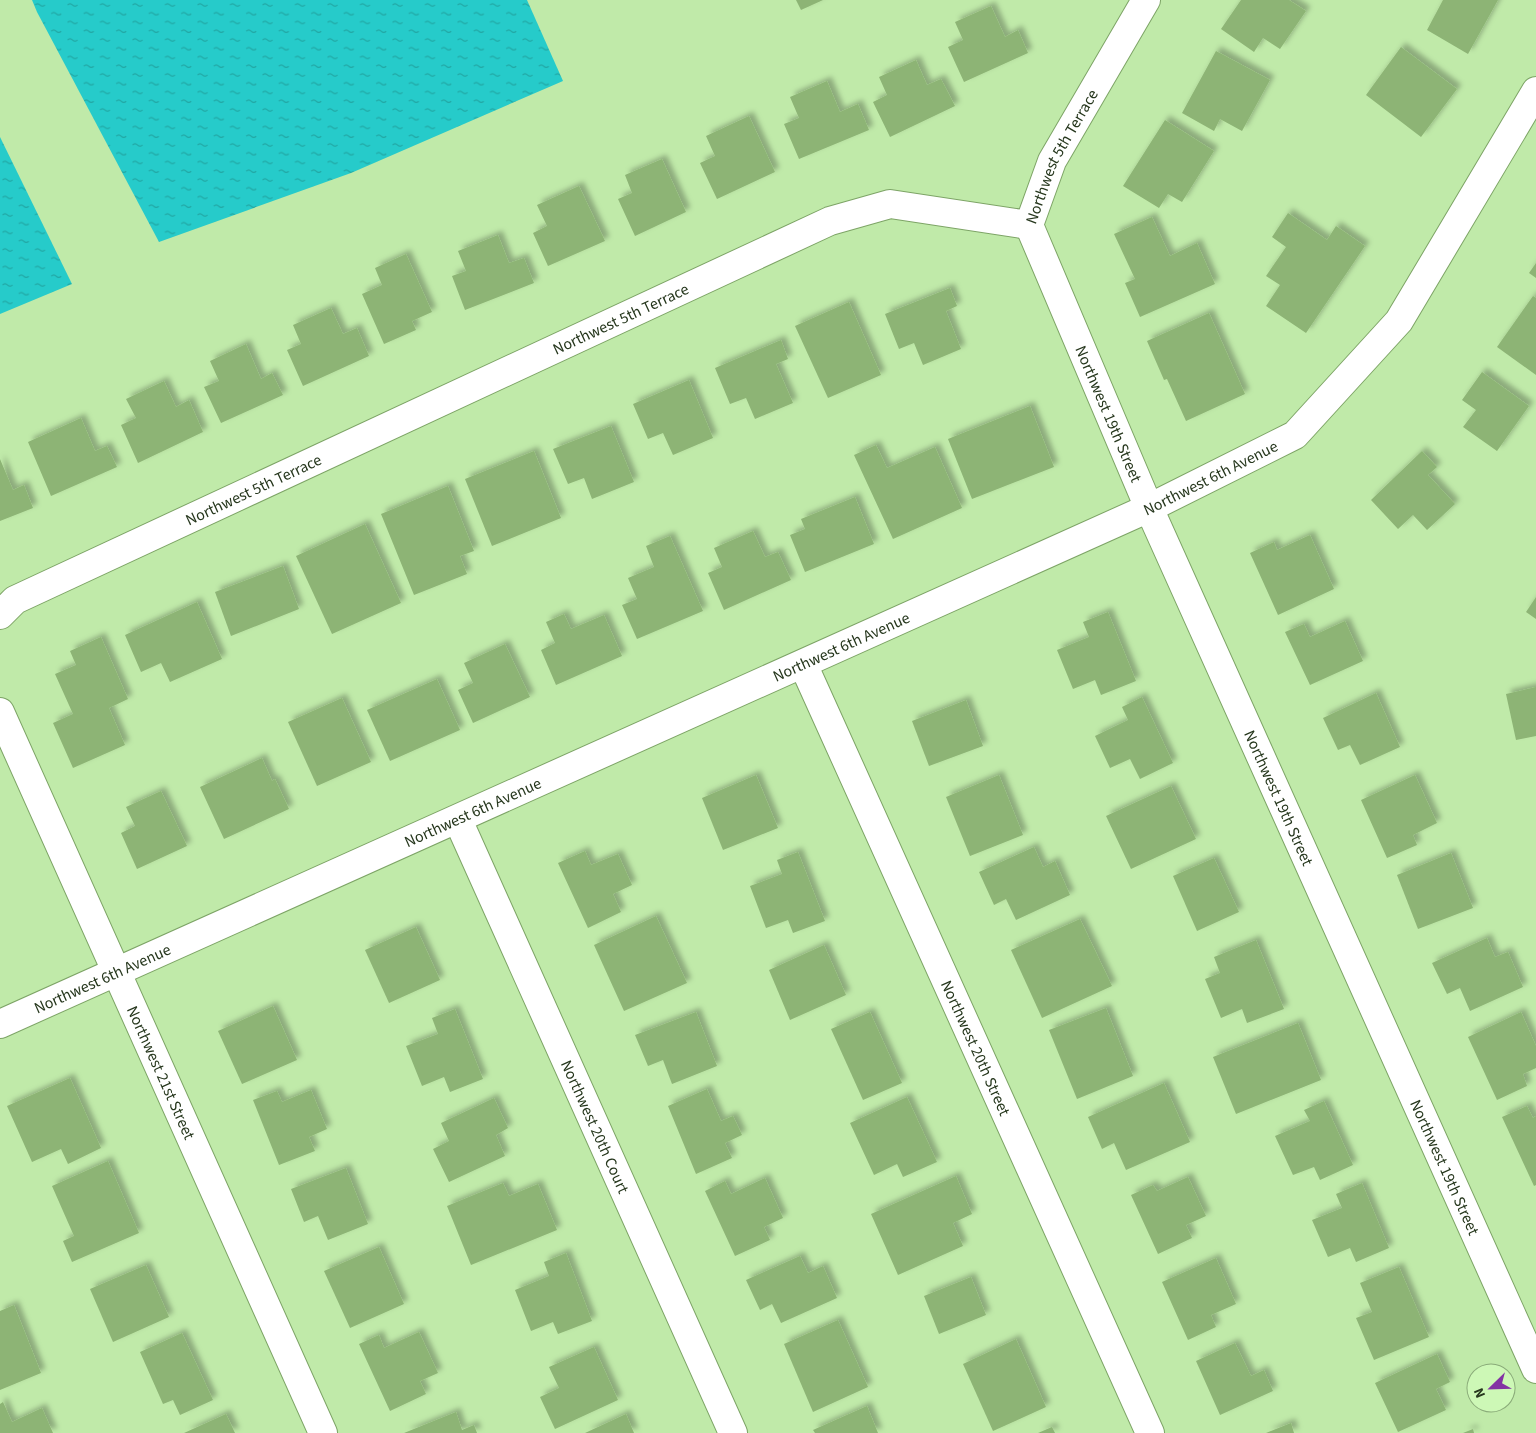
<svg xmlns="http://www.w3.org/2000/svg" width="1536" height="1433" viewBox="0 0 1536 1433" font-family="'Source Sans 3',sans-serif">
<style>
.water{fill:url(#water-ripples)}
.building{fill:#8db475;filter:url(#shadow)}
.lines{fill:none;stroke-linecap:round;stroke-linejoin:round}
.minor-casing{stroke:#7da466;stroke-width:30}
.minor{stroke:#fff;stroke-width:28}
.labels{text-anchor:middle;stroke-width:5;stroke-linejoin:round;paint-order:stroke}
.street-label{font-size:16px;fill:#26371d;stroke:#cdf8b6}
</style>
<defs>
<pattern id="water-ripples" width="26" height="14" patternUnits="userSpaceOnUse" patternTransform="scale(1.25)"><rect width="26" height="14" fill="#26cbca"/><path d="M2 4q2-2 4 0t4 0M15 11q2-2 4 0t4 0" fill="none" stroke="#21a6a3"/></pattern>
<filter id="shadow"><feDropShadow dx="4.5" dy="-4.5" stdDeviation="2.5" flood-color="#0004"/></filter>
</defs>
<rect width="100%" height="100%" fill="#c0eaa9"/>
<g class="water">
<path d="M32 0H527L563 81 351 173 159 242 37 12Z"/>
<path d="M0 137 72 284 0 314Z"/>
</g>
<g class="building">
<path d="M796 0H823L801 10Z"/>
<path d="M1241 0H1289L1306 11 1280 49 1263 38 1254 52 1221 29Z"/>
<path d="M1443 0H1498L1468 54 1427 30Z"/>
<path d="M991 6 1005 37 1018 30 1028 53 964 82 948 47 963 40 955 22Z"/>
<path d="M1401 47 1457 89 1421 137 1366 95Z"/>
<path d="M1216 51 1270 80 1242 131 1220 119 1214 131 1182 113Z"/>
<path d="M916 60 927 85 941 79 955 106 890 137 873 102 887 95 879 77Z"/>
<path d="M827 81 840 112 858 104 869 130 799 159 784 124 799 118 790 97Z"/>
<path d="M749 116 775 172 717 199 700 163 715 156 706 136Z"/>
<path d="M1165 120 1214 151 1182 202 1168 194 1159 208 1123 186Z"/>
<path d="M662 159 686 212 635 236 618 199 632 193 625 175Z"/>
<path d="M579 186 605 241 548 266 533 233 547 226 537 205Z"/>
<path d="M1288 213 1327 240 1336 226 1365 246 1306 333 1266 306 1280 285 1266 276 1286 247 1272 237Z"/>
<path d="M1152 217 1170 256 1197 243 1215 284 1140 317 1125 283 1135 279 1114 234Z"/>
<path d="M498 235 509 263 524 258 534 283 465 310 452 276 466 271 458 251Z"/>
<path d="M406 254 432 312 412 321 416 330 384 344 362 294 382 285 375 268Z"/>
<path d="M1536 263V278L1529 273Z"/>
<path d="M950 288 957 306 946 311 961 349 923 365 914 343 899 349 885 314Z"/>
<path d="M1533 296 1536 298V375L1497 347Z"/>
<path d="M849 302 881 375 828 398 795 326Z"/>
<path d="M331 308 343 334 357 328 369 356 303 386 287 350 301 344 293 325Z"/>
<path d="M1209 313 1245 394 1186 421 1167 379 1164 380 1147 341Z"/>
<path d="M781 340 788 359 776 364 793 403 755 419 746 398 730 404 715 368Z"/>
<path d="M246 344 261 379 272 373 283 395 221 423 204 387 219 381 210 361Z"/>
<path d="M1482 372 1529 406 1497 451 1463 427 1476 410 1462 400Z"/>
<path d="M689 380 713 438 673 455 663 433 648 439 633 404Z"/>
<path d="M164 381 176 407 189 400 203 432 138 463 121 425 136 418 126 399Z"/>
<path d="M1030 406 1054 467 972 499 948 439Z"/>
<path d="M81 418 95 451 107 446 117 467 51 496 28 442Z"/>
<path d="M611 426 634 482 592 499 584 478 568 484 553 449Z"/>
<path d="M876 445 887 468 935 447 962 508 893 539 854 455Z"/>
<path d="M534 451 561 518 492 546 465 479Z"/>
<path d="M1422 451 1437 467 1428 475 1455 504 1427 530 1413 515 1398 529 1371 500Z"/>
<path d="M0 459 13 490 24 485 33 508 0 521Z"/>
<path d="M448 486 474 551 460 556 467 574 414 595 381 514Z"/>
<path d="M855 497 874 544 805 572 790 535 805 529 801 519Z"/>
<path d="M365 524 401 603 332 634 296 556Z"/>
<path d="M753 531 765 557 778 552 791 580 724 610 708 573 722 567 714 548Z"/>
<path d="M1310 535 1334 589 1278 615 1250 553 1274 542 1277 550Z"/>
<path d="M670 536 703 611 637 639 622 605 637 599 628 578 654 567 646 546Z"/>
<path d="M283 566 299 609 231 636 215 592Z"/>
<path d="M1536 597V619L1526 612Z"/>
<path d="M197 602 222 659 170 682 161 663 141 672 125 635Z"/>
<path d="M1108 612 1136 681 1101 695 1095 680 1073 689 1057 650 1089 637 1083 622Z"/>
<path d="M564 614 571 629 604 615 622 656 556 685 541 650 555 643 546 622Z"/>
<path d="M1345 621 1363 661 1310 685 1285 632 1304 624 1310 637Z"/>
<path d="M101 637 128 699 109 708 125 745 73 768 53 723 73 714 55 674 76 665 70 651Z"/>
<path d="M505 644 530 697 473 723 458 690 473 683 464 663Z"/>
<path d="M437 679 460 730 390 761 367 710Z"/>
<path d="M1536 687V736L1516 740 1506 694Z"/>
<path d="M1376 693 1400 747 1360 765 1350 745 1338 750 1323 718Z"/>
<path d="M1142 697 1173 763 1140 779 1130 759 1110 768 1095 736 1128 720 1122 707Z"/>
<path d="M342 698 371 762 317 786 288 722Z"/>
<path d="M966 700 983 746 929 766 912 721Z"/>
<path d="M262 758 272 781 275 779 289 809 224 839 200 787Z"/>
<path d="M756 775 778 828 723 850 702 798Z"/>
<path d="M999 775 1023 835 970 856 946 797Z"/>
<path d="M1415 775 1437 823 1413 835 1417 845 1387 858 1361 800Z"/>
<path d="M1171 786 1196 839 1131 869 1106 816Z"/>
<path d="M161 791 187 846 137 869 121 833 135 826 126 807Z"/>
<path d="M1034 847 1043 867 1055 861 1070 895 1016 920 1006 899 994 905 979 872Z"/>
<path d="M585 851 591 865 618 854 632 885 613 894 621 912 588 928 558 863Z"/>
<path d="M798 852 825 921 793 933 788 920 766 928 750 886 782 874 777 860Z"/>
<path d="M1451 853 1473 908 1418 929 1397 875Z"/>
<path d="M1214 858 1239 912 1197 931 1173 876Z"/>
<path d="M656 916 687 983 624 1011 594 945Z"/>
<path d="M1080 919 1112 986 1042 1018 1011 950Z"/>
<path d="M416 927 440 980 389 1003 365 950Z"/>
<path d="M1487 938 1495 957 1508 952 1523 987 1470 1011 1460 988 1447 994 1432 963Z"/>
<path d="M1256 940 1284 1009 1247 1023 1242 1009 1221 1018 1205 979 1220 973 1214 957Z"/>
<path d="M824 945 846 995 790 1020 769 970Z"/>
<path d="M273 1006 297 1060 242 1084 218 1031Z"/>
<path d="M1106 1008 1133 1076 1077 1099 1049 1030Z"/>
<path d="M455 1009 483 1079 450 1092 444 1077 422 1086 406 1046 438 1034 432 1018Z"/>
<path d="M696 1012 717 1066 672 1084 663 1060 648 1066 635 1035Z"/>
<path d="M870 1012 902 1083 863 1100 831 1029Z"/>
<path d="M1521 1012 1536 1046V1068L1523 1074 1527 1086 1497 1100 1468 1037Z"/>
<path d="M1298 1023 1321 1080 1236 1114 1213 1057Z"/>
<path d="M70 1078 101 1148 68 1164 61 1149 32 1162 7 1106Z"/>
<path d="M1164 1083 1190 1142 1126 1170 1114 1143 1102 1149 1088 1117Z"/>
<path d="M707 1089 721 1121 733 1116 742 1135 725 1143 732 1158 696 1174 668 1106Z"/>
<path d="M311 1090 327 1129 309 1137 315 1151 279 1165 253 1100 277 1091 282 1102Z"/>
<path d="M907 1097 937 1162 903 1177 897 1164 874 1175 850 1123Z"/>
<path d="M494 1098 508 1128 496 1135 505 1156 449 1182 433 1149 449 1141 441 1123Z"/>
<path d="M1324 1101 1353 1165 1320 1180 1314 1167 1293 1175 1275 1136 1310 1121 1304 1110Z"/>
<path d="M1527 1106 1533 1118 1536 1116V1185L1534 1186 1502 1117Z"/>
<path d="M108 1161 139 1233 72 1262 63 1241 74 1236 52 1186Z"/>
<path d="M346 1168 368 1224 328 1240 318 1216 304 1222 291 1189Z"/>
<path d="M956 1176 972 1214 953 1223 963 1246 898 1275 871 1214Z"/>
<path d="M1188 1177 1206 1216 1186 1225 1192 1238 1158 1254 1131 1195 1153 1185 1157 1191Z"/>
<path d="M765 1178 783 1218 764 1227 770 1240 735 1256 705 1191 725 1181 731 1194Z"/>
<path d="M503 1183 509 1196 538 1184 557 1230 471 1265 447 1206Z"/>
<path d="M1362 1183 1389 1248 1356 1262 1350 1248 1328 1257 1312 1220 1342 1208 1336 1194Z"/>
<path d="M379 1247 404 1304 350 1328 324 1271Z"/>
<path d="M566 1253 592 1321 558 1334 553 1322 531 1331 515 1290 549 1276 544 1262Z"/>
<path d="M800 1256 808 1273 823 1266 837 1298 781 1323 772 1304 760 1310 746 1280Z"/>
<path d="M1216 1258 1236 1304 1211 1315 1216 1327 1188 1340 1162 1282Z"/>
<path d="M146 1265 169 1317 113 1342 90 1289Z"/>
<path d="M1399 1267 1429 1337 1374 1360 1356 1318 1372 1312 1360 1283Z"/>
<path d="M971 1277 986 1315 939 1334 924 1296Z"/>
<path d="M14 1305 41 1373 0 1390V1311Z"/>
<path d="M838 1320 868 1387 813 1412 784 1344Z"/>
<path d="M419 1332 438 1373 420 1381 426 1394 390 1411 359 1344 379 1335 384 1348Z"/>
<path d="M182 1333 213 1400 180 1415 173 1400 163 1404 140 1352Z"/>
<path d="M1016 1339 1046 1407 993 1431 963 1364Z"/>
<path d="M1235 1343 1251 1376 1264 1370 1273 1391 1220 1415 1196 1361Z"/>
<path d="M594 1347 618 1400 555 1429 540 1397 559 1388 549 1367Z"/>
<path d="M1437 1354 1450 1382 1436 1389 1446 1410 1398 1432 1375 1383Z"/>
<path d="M3 1402 12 1422 42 1408 53 1433H0V1404Z"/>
<path d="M867 1406 878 1433H815L813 1430Z"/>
<path d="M456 1412 462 1430 474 1425 477 1433H404Z"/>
<path d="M226 1414 235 1433H184Z"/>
<path d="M626 1414 634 1433H585Z"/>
<path d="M1291 1423 1294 1433H1266Z"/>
<path d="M1052 1427 1055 1433H1038Z"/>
<path d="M1473 1429 1474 1433H1463Z"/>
</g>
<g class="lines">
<g class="minor-casing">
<g id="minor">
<path id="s1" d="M1029 225 1149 508 1536 1369"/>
<path id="s2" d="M0 615 15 600 830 221 890 204 1029 225 1052 161 1146 0"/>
<path id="s3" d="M803 664 1150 1433"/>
<path id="s4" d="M0 712 323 1433"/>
<path id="s5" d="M458 820 733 1433"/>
<path id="s6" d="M0 1024 1149 508 1295 435 1399 321 1536 91"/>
</g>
</g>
<use href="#minor" class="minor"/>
</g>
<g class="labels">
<g class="street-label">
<text dy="6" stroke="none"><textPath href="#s2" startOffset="1199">Northwest 5th Terrace</textPath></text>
<text dy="6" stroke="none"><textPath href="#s2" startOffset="689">Northwest 5th Terrace</textPath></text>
<text dy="6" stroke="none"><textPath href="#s1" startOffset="205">Northwest 19th Street</textPath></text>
<text dy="6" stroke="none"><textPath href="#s6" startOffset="1328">Northwest 6th Avenue</textPath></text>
<text dy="6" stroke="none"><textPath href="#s2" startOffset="284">Northwest 5th Terrace</textPath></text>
<text dy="6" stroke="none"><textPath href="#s6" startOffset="922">Northwest 6th Avenue</textPath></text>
<text dy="6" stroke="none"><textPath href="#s1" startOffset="625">Northwest 19th Street</textPath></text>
<text dy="6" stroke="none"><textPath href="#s6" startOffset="518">Northwest 6th Avenue</textPath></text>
<text dy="6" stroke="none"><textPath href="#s6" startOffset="112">Northwest 6th Avenue</textPath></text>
<text dy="6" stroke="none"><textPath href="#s3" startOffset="421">Northwest 20th Street</textPath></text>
<text dy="6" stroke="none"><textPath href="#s4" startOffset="395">Northwest 21st Street</textPath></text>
<text dy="6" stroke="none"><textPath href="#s5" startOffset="336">Northwest 20th Court</textPath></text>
<text dy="6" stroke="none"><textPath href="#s1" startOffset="1030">Northwest 19th Street</textPath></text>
</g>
</g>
<g transform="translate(1491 1388) rotate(247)"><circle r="24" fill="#cdf8b6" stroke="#8aab79"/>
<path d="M0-4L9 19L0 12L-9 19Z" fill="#8333a3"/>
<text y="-8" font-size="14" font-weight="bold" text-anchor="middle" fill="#26371d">N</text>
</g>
</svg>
